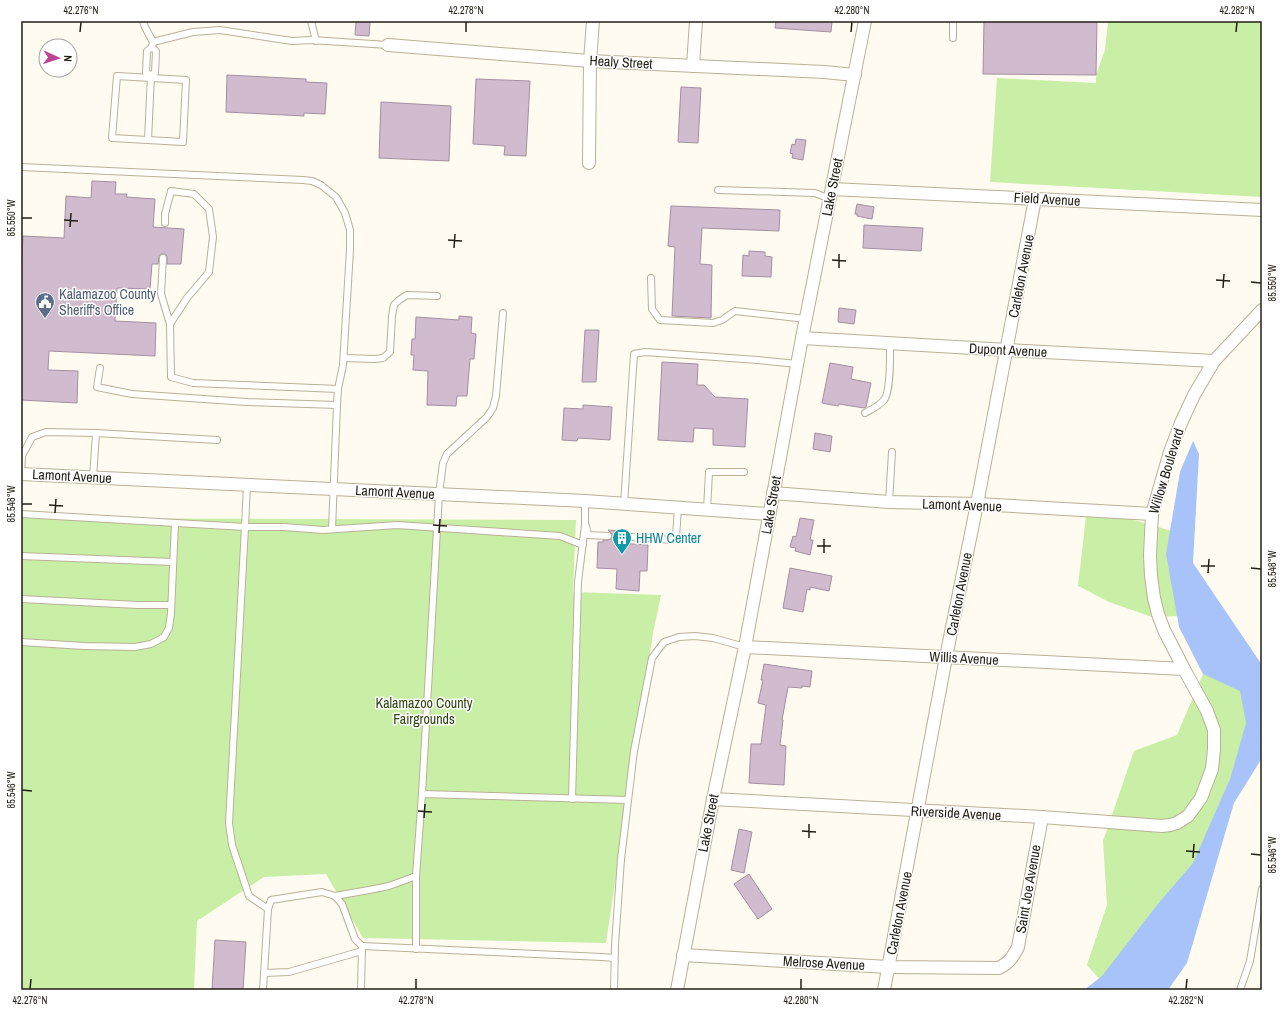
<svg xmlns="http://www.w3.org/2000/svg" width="1283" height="1011" viewBox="0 0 1283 1011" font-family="'Archivo Narrow',sans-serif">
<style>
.green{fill:#c9efa7}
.water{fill:#a8c3fa}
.building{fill:#d0bbcf;stroke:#a48fa2}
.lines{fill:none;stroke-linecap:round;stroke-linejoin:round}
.lane-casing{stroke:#bab097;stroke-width:8}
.street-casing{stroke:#bab097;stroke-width:14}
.lane{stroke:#fff;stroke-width:6}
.street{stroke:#fff;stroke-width:12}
.ticks{fill:none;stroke:#231f16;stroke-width:1.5}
.labels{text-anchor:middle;stroke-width:3;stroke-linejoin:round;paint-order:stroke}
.street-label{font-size:14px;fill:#231f16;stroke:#fff}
.service-label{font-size:14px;fill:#4e5e75;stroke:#fff;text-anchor:start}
.culture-label{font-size:14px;fill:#0d838f;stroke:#fff;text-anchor:start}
.park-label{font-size:14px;fill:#2c4311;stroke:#fff}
.neatline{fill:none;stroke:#231f16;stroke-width:1.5}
.ticks-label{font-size:10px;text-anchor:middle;fill:#231f16}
</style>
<rect width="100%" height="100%" fill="#fffbf0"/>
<g class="green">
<path d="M1108 21H1262V197L990 182 997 78 1096 83V75L1105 50Z"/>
<path d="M1086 516H1120L1172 531 1179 616 1152 617 1109 602 1078 586Z"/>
<path d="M21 518 576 520 573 592 661 595 653 633 606 943 363 938 326 874 264 877 197 921 194 990H21Z"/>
<path d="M1237 667 1262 706 1191 898 1104 984 1087 965 1107 905 1103 841 1134 751 1177 735 1203 674Z"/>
</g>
<path class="water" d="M1193 441 1199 454 1193 563 1262 665V758L1234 803 1187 963 1168 990H1084L1102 976 1157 905 1193 863 1230 779 1246 723 1240 691 1203 674 1179 627 1166 554 1180 472Z"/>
<g class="building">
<path d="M356 21H370L369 36 355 35Z"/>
<path d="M776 21H832L831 32 775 28Z"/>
<path d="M984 21H1097L1096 75 983 74Z"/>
<path d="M227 75 306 79V82L327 83 325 114 304 113V116L226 112Z"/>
<path d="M476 79 530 81 526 156 504 155 505 146 473 144Z"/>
<path d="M681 87 701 88 698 143 678 142Z"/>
<path d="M381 102 451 106 449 161 379 158Z"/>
<path d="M796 139 806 140 803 160 792 158 793 154 790 153 792 144 795 145Z"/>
<path d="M92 181 116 182 115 194H127L126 197 155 199 153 227 184 229 181 264H167V256L165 254H161L159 257 158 264H152L150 289 117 288 115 321 156 323 155 356 49 351 48 370 78 371 77 403 21 400V280L23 236 64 238 66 196 91 198Z"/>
<path d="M857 204 874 207 872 219 857 216V214H855Z"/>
<path d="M671 206 780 210 779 231 702 228 700 264 712 265 711 318 672 316 675 247 668 246Z"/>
<path d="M864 225 923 228 921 251 863 248Z"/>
<path d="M749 251 765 252V256L772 257 771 277 742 276 743 255 749 256Z"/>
<path d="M839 308 856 310 854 324 838 322Z"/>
<path d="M459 316 472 317 471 333 476 334 474 359H470L467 396H457L456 406 427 405 428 371 413 370 414 355H411L412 339H415L416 317 459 320Z"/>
<path d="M585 330H599L596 382H582Z"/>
<path d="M662 362 698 364 697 385H704L715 397 748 399 745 447 713 445V429L694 428 693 442 658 440Z"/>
<path d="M830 363 853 367 851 379 871 383 866 407 864 408 839 404 838 406 822 403Z"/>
<path d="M583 405 612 407 610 440 578 438 577 441 562 440 564 408 583 409Z"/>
<path d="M815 433 832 436 830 452 813 449Z"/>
<path d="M800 518 814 520 810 540H813L810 555 795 551 796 548 790 547 793 536 796 537Z"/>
<path d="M608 530 618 531 615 533 614 536 615 539 618 540V543L648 545 647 571H640L639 591 616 589 617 569 597 568 598 542H603V540H608L612 539V534Z"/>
<path d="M790 568 832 576 829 591 810 587V590L807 589 803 612 783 608Z"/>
<path d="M764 664 812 671 810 687 802 686V688L788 687 782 720H783L780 745 786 746 784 785 749 783 751 744H761L766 705 758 703 763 680H761Z"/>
<path d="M739 829 752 832 744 873 731 870Z"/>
<path d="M749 874 772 909 758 919 734 884Z"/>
<path d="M215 940 246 942 243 990H212Z"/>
</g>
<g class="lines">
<g class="lane-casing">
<g id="lane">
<path d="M143 21 145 27 153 42 193 32 220 30 292 41 311 40 388 45"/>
<path d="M311 21 316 41"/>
<path d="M953 38V21"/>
<path d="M151 75 146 73 147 51 152 47"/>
<path d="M117 76 186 80 183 142 112 138Z"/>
<path d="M148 140 151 75 155 73 156 51 152 47 153 42"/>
<path d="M21 167 303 180 312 181 321 185 336 197 345 213 350 230V250L343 365 338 389"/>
<path d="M718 190 815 193 830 199"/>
<path d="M163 258 161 294 170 324 187 298 209 272 213 237 209 209 194 194 171 191 165 214V223"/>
<path d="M651 278 652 309 660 320 713 323 722 320 735 311 806 319"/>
<path d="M170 324 171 377 193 383 338 389 337 405"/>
<path d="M344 358 375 359 383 358 390 352 392 316 394 305 399 300 407 295 437 296"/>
<path d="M100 368 97 387 132 394 247 402 337 405 332 529"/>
<path d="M865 413C872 409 879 406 884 400 891 391 890 356 890 344"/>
<path d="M21 474 22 456 32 437 46 432 96 433"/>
<path d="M93 478 96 433 217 440"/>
<path d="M247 485 245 527H284L323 530 397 525 560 536 583 545"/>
<path d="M889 502 892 452"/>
<path d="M624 504 634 354 645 352 758 360 797 364"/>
<path d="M707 510 709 472H744"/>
<path d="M21 514 245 527 229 823 232 845 249 896 268 909"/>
<path d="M586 526 588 535 608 536"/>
<path d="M618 536 672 540 676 537 678 508"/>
<path d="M21 556 173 562"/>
<path d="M21 599 138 605H171"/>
<path d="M21 642 84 646 135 647 151 644 164 637 169 628 171 613 175 523"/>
<path d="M422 794 439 494 443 463 447 454 487 417 493 408 496 396 503 313"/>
<path d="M572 799 578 582 585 525V501"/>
<path d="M335 896 369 890 389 886 416 876"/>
<path d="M416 949V876L422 794 628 800"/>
<path d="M264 973 289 972 362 951"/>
<path d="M263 990 268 909 271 900 322 892 335 896 342 904 355 939 362 946"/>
<path d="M361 990 362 946 602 957 614 958"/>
<path d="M614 990 615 945 621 859 634 751 652 658 664 642 679 637 695 636 713 638 745 647"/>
<path d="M1240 990 1250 961 1262 889"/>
</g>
</g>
<g class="street-casing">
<g id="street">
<path d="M388 45 590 61 824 72 855 75"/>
<path d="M693 66 696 21"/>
<path d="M589 163 590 61 593 21"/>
<path d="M832 189 1262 210"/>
<path d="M802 338 1007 350 1214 361"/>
<path d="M21 474 585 501 769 514"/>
<path d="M773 493 889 502 977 504 1152 514"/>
<path d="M745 647 1184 669"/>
<path d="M713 799 1042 817 1162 826 1170 825 1177 823 1188 816 1201 798 1212 769 1214 749V730L1207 711 1184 669 1164 630 1158 614 1154 598 1151 576 1150 555 1152 514 1170 452 1181 423 1194 395 1214 361 1262 310"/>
<path d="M683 955 888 967 999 968C1009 963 1013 957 1018 947L1042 817"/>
<path d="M677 990 713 799 745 647 802 338 865 21"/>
<path d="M884 990 946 657 977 504 1035 199"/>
</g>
</g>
<use href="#lane" class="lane"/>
<use href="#street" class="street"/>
</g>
<path class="ticks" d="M80 32 81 22M466 32V22M851 32 852 22M1236 32 1237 22M22 218H32M64 220 78 221M70 227 71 213M448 240 462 241M454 248 455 234M832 260 846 261M839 268V254M1216 280 1230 281M1251 282 1261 283M1223 288 1224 274M22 504H32M49 505 63 506M55 513 56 499M433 525 447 526M439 533 440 519M817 546H831M824 553V539M1201 566H1215M1251 568 1261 569M1208 573 1209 559M22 790 32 791M418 811 432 812M424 818 425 804M802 831 816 832M809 838V824M1186 851 1200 852M1251 854 1261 855M1193 858 1194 844M30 989 31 979M416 989V979M801 989V979M1186 989 1187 979"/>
<defs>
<g id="civic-pin" transform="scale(1)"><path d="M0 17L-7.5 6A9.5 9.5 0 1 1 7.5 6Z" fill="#5c6f8a" stroke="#fff"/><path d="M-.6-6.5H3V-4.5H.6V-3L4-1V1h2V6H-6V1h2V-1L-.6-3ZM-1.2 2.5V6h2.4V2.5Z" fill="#fff"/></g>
<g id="building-pin" transform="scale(1)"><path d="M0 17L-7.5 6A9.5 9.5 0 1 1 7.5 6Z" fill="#0f9aa8" stroke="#fff"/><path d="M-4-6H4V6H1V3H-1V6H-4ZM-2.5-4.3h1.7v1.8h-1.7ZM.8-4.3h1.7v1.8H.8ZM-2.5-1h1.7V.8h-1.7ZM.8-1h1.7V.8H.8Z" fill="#fff"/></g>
</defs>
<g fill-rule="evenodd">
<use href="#civic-pin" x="45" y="302"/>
<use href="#building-pin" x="622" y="538"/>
</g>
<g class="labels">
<g class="street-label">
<text transform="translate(621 62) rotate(3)" y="5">Healy Street</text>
<text transform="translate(832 187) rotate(-79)" y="5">Lake Street</text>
<text transform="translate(1047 199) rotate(3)" y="5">Field Avenue</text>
<text transform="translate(1021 276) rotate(-79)" y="5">Carleton Avenue</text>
<text transform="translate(1008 350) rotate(3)" y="5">Dupont Avenue</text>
<text transform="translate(1166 471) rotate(-73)" y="5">Willow Boulevard</text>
<text transform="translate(72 476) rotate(3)" y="5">Lamont Avenue</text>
<text transform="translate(395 492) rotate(3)" y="5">Lamont Avenue</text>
<text transform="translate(771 505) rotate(-80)" y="5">Lake Street</text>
<text transform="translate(962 505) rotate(2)" y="5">Lamont Avenue</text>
<text transform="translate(959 594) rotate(-79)" y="5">Carleton Avenue</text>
<text transform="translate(964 658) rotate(3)" y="5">Willis Avenue</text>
<text transform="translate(956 813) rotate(3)" y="5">Riverside Avenue</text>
<text transform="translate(708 823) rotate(-79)" y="5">Lake Street</text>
<text transform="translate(1028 889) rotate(-80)" y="5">Saint Joe Avenue</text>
<text transform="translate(899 913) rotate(-79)" y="5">Carleton Avenue</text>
<text transform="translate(824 963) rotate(3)" y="5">Melrose Avenue</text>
</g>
<g class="service-label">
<text x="59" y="299">Kalamazoo County<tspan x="59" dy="16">Sheriff's Office</tspan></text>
</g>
<g class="culture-label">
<text x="636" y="543">HHW Center</text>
</g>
<g class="park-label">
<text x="424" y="708">Kalamazoo County<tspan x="424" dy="16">Fairgrounds</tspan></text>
</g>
</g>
<rect width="1283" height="1011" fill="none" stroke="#ffffff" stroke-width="44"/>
<g transform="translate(58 58) rotate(93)"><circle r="19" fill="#ffffff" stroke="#a7a5a2"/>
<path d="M0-3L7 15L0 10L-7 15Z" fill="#bf4495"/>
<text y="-6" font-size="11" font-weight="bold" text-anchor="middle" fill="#231f16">N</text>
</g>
<rect x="22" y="22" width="1239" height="967" class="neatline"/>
<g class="ticks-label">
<text x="81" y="14">42.276°N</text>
<text x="466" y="14">42.278°N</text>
<text x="852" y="14">42.280°N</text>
<text x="1237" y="14">42.282°N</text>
<text transform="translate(11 218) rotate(-90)" y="4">85.550°W</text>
<text transform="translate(1272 283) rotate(-90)" y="4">85.550°W</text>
<text transform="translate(11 504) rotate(-90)" y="4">85.548°W</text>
<text transform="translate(1272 569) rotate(-90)" y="4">85.548°W</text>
<text transform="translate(11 790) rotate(-90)" y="4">85.546°W</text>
<text transform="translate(1272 855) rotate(-90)" y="4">85.546°W</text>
<text x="30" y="1004">42.276°N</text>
<text x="416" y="1004">42.278°N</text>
<text x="801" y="1004">42.280°N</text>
<text x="1186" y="1004">42.282°N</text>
</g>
</svg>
